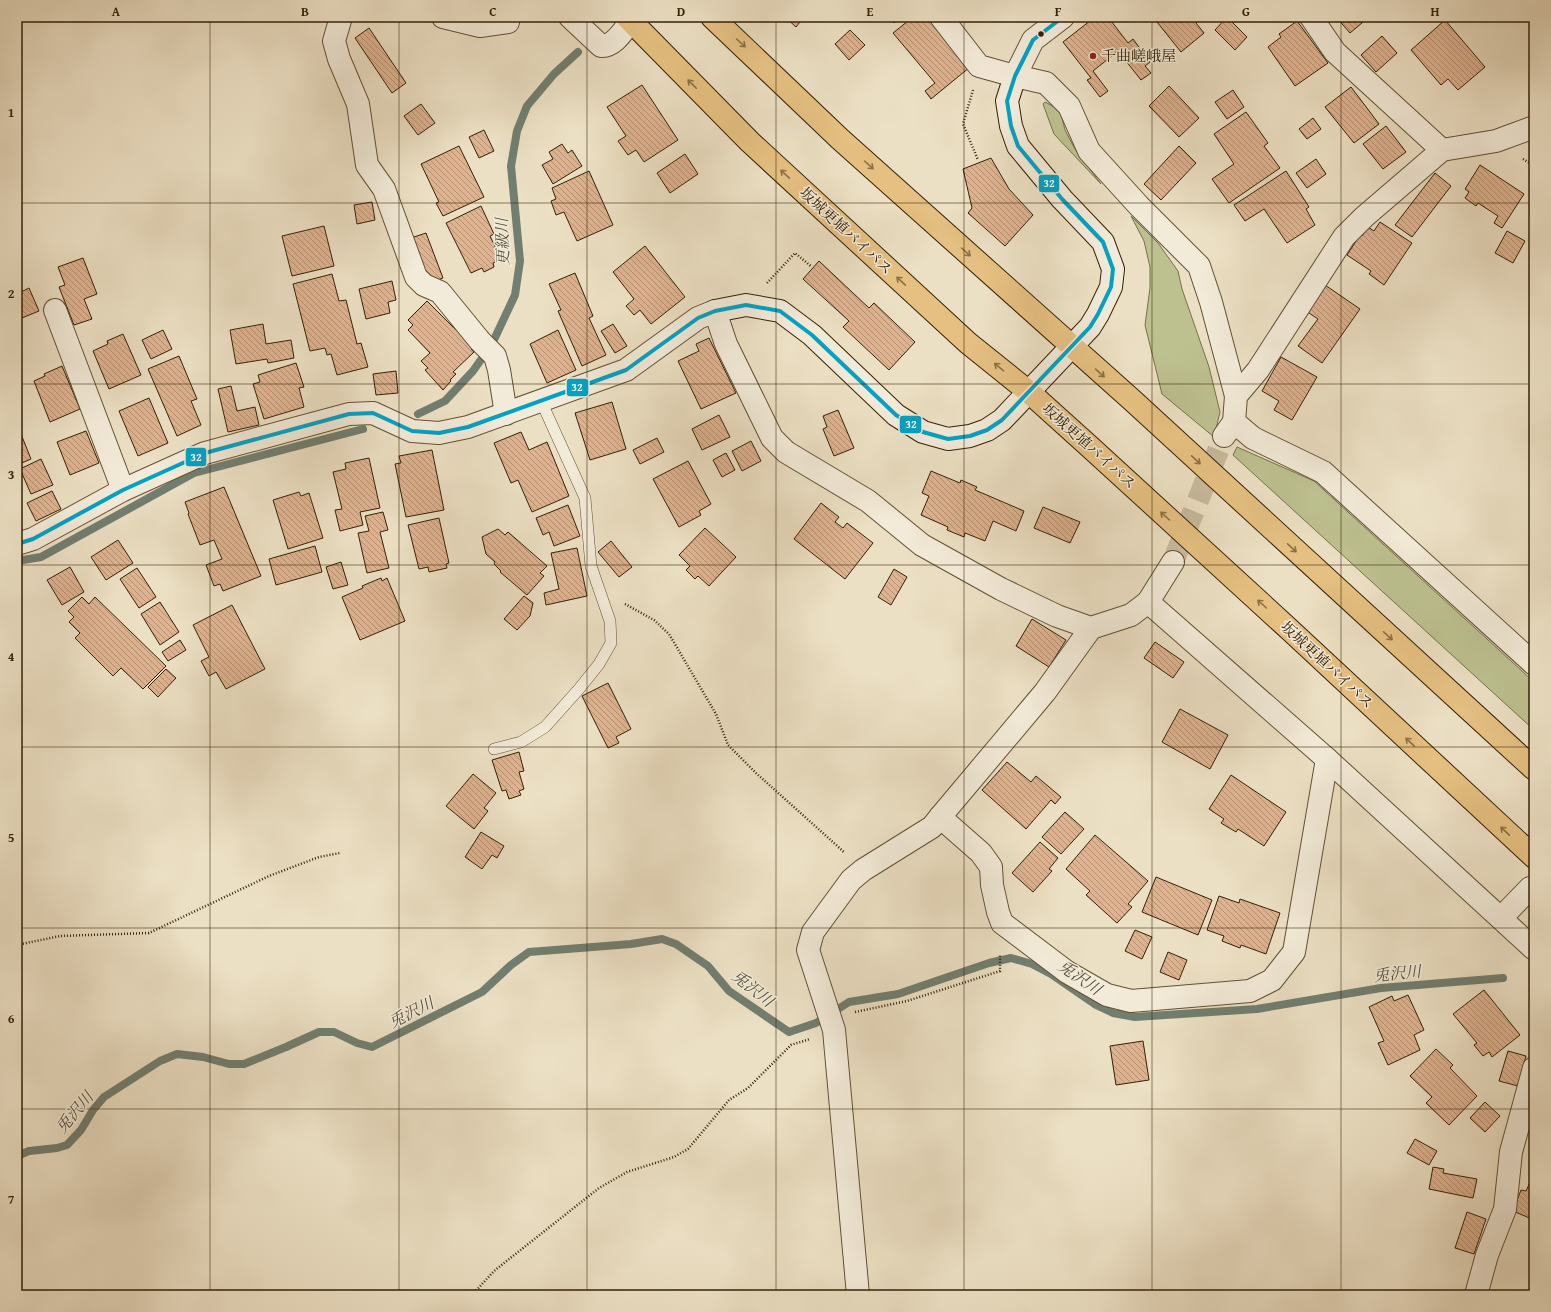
<svg xmlns="http://www.w3.org/2000/svg" width="1551" height="1312" viewBox="0 0 1551 1312" font-family="'Gentium Book Plus','Noto Serif JP',serif">
<style>
.grass{fill:#bdc190;stroke:#78704a}
.lines{fill:none;stroke-linecap:round;stroke-linejoin:round}
.stream{stroke:#717e70;stroke-width:8}
.building{fill:url(#building-back-hatch);stroke:#342004}
.street-tunnel{stroke:#c7ba9e;stroke-width:22;stroke-dasharray:22 11;stroke-linecap:butt}
.lane-casing{stroke:#625034;stroke-width:12}
.street-casing{stroke:#625034;stroke-width:24}
.secondary-casing{stroke:#342004;stroke-width:24}
.highway-casing{stroke:#342004;stroke-width:24}
.path{stroke:#342004;stroke-width:2.5;stroke-dasharray:1 2;stroke-linecap:butt}
.lane{stroke:#f3ebd9;stroke-width:11}
.street{stroke:#f3ebd9;stroke-width:22}
.secondary{stroke:#f3ebd9;stroke-width:22}
.highway{stroke:#e6c082;stroke-width:22}
.bus-1-casing{stroke:#f3ebd9;stroke-width:7}
.bus-1{stroke:#03a2c4;stroke-width:4}
.oneway{stroke:#8d7043}
.grid{fill:none;stroke:#342004;stroke-width:1;stroke-opacity:0.55}
.bus-dot{fill:#342004;stroke:#f3ebd9;stroke-width:1.5}
.poi-dot{fill:#8f2418;stroke:#f3ebd9;stroke-width:1.5}
.labels{text-anchor:middle;stroke-width:3;stroke-linejoin:round;paint-order:stroke}
.poi-label{font-size:15px;fill:#342004;stroke:#f3ebd9;text-anchor:start}
.street-label{font-size:15px;fill:#342004;stroke:#f3ebd9}
.water-label{font-size:16px;font-style:italic;fill:#524f3a;stroke:#f3ebd9}
.line-badge{stroke:#f3ebd9;stroke-width:1.5}
.badge-label{font-size:11px;text-anchor:middle;font-weight:bold;fill:#fff}
.neatline{fill:none;stroke:#342004;stroke-width:1.5}
.grid-label{font-size:13px;text-anchor:middle;font-weight:bold;fill:#342004}
</style>
<defs>
<pattern id="building-back-hatch" width="6" height="6" patternUnits="userSpaceOnUse"><rect width="6" height="6" fill="#dfb38f"/><path d="M-1 5l2 2M0 0l6 6M5-1l2 2" fill="none" stroke="#b69173"/></pattern>
</defs>
<rect width="100%" height="100%" fill="#ece0c4"/>
<filter id="stains"><feTurbulence type="fractalNoise" baseFrequency=".005" numOctaves="4"/><feColorMatrix values="0 0 0 0 .2 0 0 0 0 .09 0 0 0 0 .02 0 0 0 .5 -.17"/></filter>
<radialGradient id="worn" r=".72"><stop offset=".6" stop-color="#630" stop-opacity="0"/><stop offset="1" stop-color="#630" stop-opacity=".3"/></radialGradient>
<g class="grass">
<path d="M1045 102 1060 110 1065 130 1075 149 1101 184 1054 134 1043 104Z"/>
<path d="M1131 216 1158 243 1178 271 1182 289 1209 367 1220 412 1214 437 1162 394 1145 325 1150 288V267L1144 241Z"/>
<path d="M1237 447 1314 481 1534 682V730L1233 455Z"/>
</g>
<g class="lines">
<g class="stream">
<path d="M418 414 445 401 473 371 492 344 515 295 520 261 511 166 517 131 527 106 554 74 578 52"/>
<path d="M17 561 41 557 194 473 363 429"/>
<path d="M17 1156 29 1151 57 1148 67 1145 81 1130 93 1110 104 1097 160 1061 177 1054 203 1057 229 1064H244L286 1047 319 1032H334L357 1043 372 1047 482 992 511 965 529 952 631 944 662 939 676 944 708 966 729 991 789 1032 816 1023 849 1002 898 994 989 963 1011 958 1032 964 1051 974 1096 1005 1113 1013 1135 1017 1257 1009 1381 988 1503 978"/>
</g>
</g>
<g class="building">
<path d="M785 17H804L796 27Z"/>
<path d="M889 17H900L894 23Z"/>
<path d="M913 17H927L970 67 931 99 925 91 935 83 893 33Z"/>
<path d="M1095 17H1108L1128 43 1133 39 1150 62 1145 66 1151 73 1141 80 1118 51 1093 71 1108 91 1100 97 1087 80 1091 78 1063 42Z"/>
<path d="M1153 17H1202L1196 23 1204 33 1181 52Z"/>
<path d="M1227 17 1247 37 1235 50 1215 30Z"/>
<path d="M1336 17H1369L1350 33Z"/>
<path d="M1445 20 1485 67 1458 90 1448 79 1441 85 1411 50Z"/>
<path d="M1297 21 1328 63 1295 86 1268 47 1281 37 1279 34Z"/>
<path d="M369 28 406 83 392 93 355 38Z"/>
<path d="M850 30 865 45 849 60 835 44Z"/>
<path d="M1382 36 1397 53 1376 72 1361 55Z"/>
<path d="M642 85 678 140 644 162 636 150 628 155 618 141 626 136 607 107Z"/>
<path d="M1169 86 1199 118 1179 137 1149 106Z"/>
<path d="M1351 87 1379 124 1354 143 1325 107Z"/>
<path d="M1233 90 1244 107 1227 119 1215 102Z"/>
<path d="M421 104 435 123 418 135 404 116Z"/>
<path d="M1246 112 1268 143 1264 146 1280 168 1229 203 1212 179 1234 164 1214 134Z"/>
<path d="M1313 118 1321 129 1307 139 1299 129Z"/>
<path d="M1386 126 1406 152 1383 169 1363 144Z"/>
<path d="M484 130 494 151 479 158 469 137Z"/>
<path d="M562 144 568 153 572 150 582 166 553 184 542 165 553 159 549 152Z"/>
<path d="M459 146 484 197 443 216 436 203 439 202 421 164Z"/>
<path d="M1179 146 1196 163 1161 200 1144 184Z"/>
<path d="M685 154 698 174 670 193 657 173Z"/>
<path d="M991 158 1009 189 1033 215 1005 246 968 213 972 208 963 169Z"/>
<path d="M1316 159 1326 174 1307 188 1296 173Z"/>
<path d="M1480 165 1524 194 1502 228 1494 223 1498 216 1478 203 1476 206 1465 198 1469 192 1465 189Z"/>
<path d="M589 171 613 225 577 241 564 212 556 215 551 201 556 199 552 188Z"/>
<path d="M1286 171 1309 207 1306 209 1315 225 1287 243 1264 209 1245 221 1234 205Z"/>
<path d="M1435 173 1451 186 1412 237 1395 225Z"/>
<path d="M372 202 375 220 357 224 354 205Z"/>
<path d="M481 206 494 234 490 236 501 259 493 263 494 267 484 272 482 268 471 273 446 223Z"/>
<path d="M1380 222 1412 243 1384 285 1369 274 1371 271 1347 255 1360 235 1362 236 1368 227 1374 231Z"/>
<path d="M324 226 334 266 292 276 282 236Z"/>
<path d="M1507 231 1525 241 1513 263 1495 253Z"/>
<path d="M426 233 443 278 438 280 426 276 411 238Z"/>
<path d="M645 246 685 297 651 324 640 310 634 315 626 306 634 299 613 272Z"/>
<path d="M83 258 97 294 84 299 92 319 74 325 59 287 65 285 58 267Z"/>
<path d="M819 261 869 308 874 303 915 342 889 370 843 327 849 321 803 279Z"/>
<path d="M575 273 593 316 589 318 606 355 582 366 558 311 561 310 549 284Z"/>
<path d="M332 274 339 301 346 300 357 344 361 343 368 367 337 375 331 354 327 355 325 348 310 351 293 284Z"/>
<path d="M392 281 396 300 388 302 390 313 366 319 359 289Z"/>
<path d="M1325 285 1360 309 1322 363 1298 346 1318 319 1306 311Z"/>
<path d="M29 288 39 311 17 320V294Z"/>
<path d="M427 301 474 348 471 349 474 352 453 372 456 374 450 380 451 381 443 390 425 370 428 368 421 361 430 353 408 330 413 325 408 320Z"/>
<path d="M263 324 266 344 291 340 294 358 268 363 267 359 236 364 230 330Z"/>
<path d="M613 324 627 346 615 353 601 331Z"/>
<path d="M163 330 172 349 151 359 142 340Z"/>
<path d="M558 330 576 370 547 383 530 344Z"/>
<path d="M123 334 141 375 109 389 93 351 108 344 107 341Z"/>
<path d="M709 338 736 393 701 409 678 361 699 351 696 344Z"/>
<path d="M179 356 197 399 191 401 201 425 177 436 148 369Z"/>
<path d="M1281 357 1317 377 1292 420 1274 410 1279 401 1262 391Z"/>
<path d="M296 363 304 387 299 388 304 407 264 419 253 384 260 382 258 375Z"/>
<path d="M62 366 80 409 50 422 34 381 45 376 44 374Z"/>
<path d="M396 371 398 393 376 395 373 374Z"/>
<path d="M231 386 237 411 255 407 259 425 228 432 218 389Z"/>
<path d="M149 398 168 443 138 456 119 411Z"/>
<path d="M612 402 626 449 590 460 575 413Z"/>
<path d="M838 410 854 448 834 456 823 429 827 427 823 416Z"/>
<path d="M719 415 730 437 702 450 692 429Z"/>
<path d="M17 424 31 459 17 465Z"/>
<path d="M86 431 99 463 70 475 57 442Z"/>
<path d="M521 432 529 450 547 442 569 496 532 512 518 480 511 483 494 443Z"/>
<path d="M657 438 664 452 640 464 633 450Z"/>
<path d="M751 441 761 461 742 471 732 451Z"/>
<path d="M432 450 444 510 406 517 395 464 401 463 399 456Z"/>
<path d="M726 453 735 470 722 477 713 460Z"/>
<path d="M369 458 380 508 360 512 363 525 340 531 335 510 342 509 333 472 346 469 345 463Z"/>
<path d="M41 459 53 485 31 494 20 469Z"/>
<path d="M688 461 711 504 699 511 701 515 679 527 653 479Z"/>
<path d="M931 471 960 483 961 480 977 487 975 490 1024 511 1016 531 993 521 985 541 965 533 964 537 947 530 948 527 921 515 929 496 922 493Z"/>
<path d="M224 487 261 576 223 591 220 584 214 586 206 565 222 559 214 540 200 545 188 514 189 513 185 502Z"/>
<path d="M52 491 61 509 36 521 27 503Z"/>
<path d="M299 492 301 496 309 493 323 538 288 549 273 500Z"/>
<path d="M821 503 839 517 835 522 843 528 847 523 873 543 845 579 794 539Z"/>
<path d="M568 505 580 536 554 546 549 532 543 535 536 518Z"/>
<path d="M1043 507 1080 522 1070 543 1034 528Z"/>
<path d="M383 512 388 530 380 532 389 568 367 573 358 533 369 531 365 516Z"/>
<path d="M439 518 449 563 446 564 447 568 429 572 428 567 419 569 408 525Z"/>
<path d="M705 528 736 557 709 586 698 576 695 579 686 570 690 566 679 555Z"/>
<path d="M498 529 505 535 508 532 547 566 540 573 544 576 527 595 500 572 501 571 494 564 495 562 486 554 482 537Z"/>
<path d="M118 540 133 563 106 580 91 557Z"/>
<path d="M611 541 632 567 619 577 598 552Z"/>
<path d="M315 546 322 572 276 585 269 559Z"/>
<path d="M577 548 587 596 546 605 544 593 559 589 551 553Z"/>
<path d="M341 562 348 585 333 589 326 567Z"/>
<path d="M70 567 84 592 62 605 47 580Z"/>
<path d="M137 568 156 597 139 608 120 579Z"/>
<path d="M894 569 907 577 891 605 878 597Z"/>
<path d="M381 578 382 581 387 578 405 621 360 640 342 597 363 588 362 586Z"/>
<path d="M524 596 533 603 530 616 517 630 504 619Z"/>
<path d="M82 597 89 604 95 597 166 666 143 689 121 668 113 676 75 638 80 633 69 622 74 617 68 611Z"/>
<path d="M160 602 179 632 160 645 141 614Z"/>
<path d="M232 605 265 669 226 689 216 672 209 676 201 661 209 657 193 625Z"/>
<path d="M1032 619 1066 640 1049 667 1016 646Z"/>
<path d="M180 640 186 650 168 661 162 652Z"/>
<path d="M1155 642 1184 662 1173 678 1144 658Z"/>
<path d="M166 669 176 678 158 697 148 687Z"/>
<path d="M608 683 631 729 616 737 619 743 608 748 582 696Z"/>
<path d="M1180 709 1228 735 1210 769 1162 742Z"/>
<path d="M519 752 524 771 519 772 524 789 519 791 521 795 509 799 506 790 502 791 492 760Z"/>
<path d="M1007 762 1031 782 1036 776 1061 797 1055 804 1051 800 1026 829 982 790Z"/>
<path d="M473 774 496 793 484 808 488 811 474 829 446 806Z"/>
<path d="M1231 775 1286 812 1264 846 1238 829 1236 832 1221 823 1224 819 1209 809Z"/>
<path d="M1065 812 1084 829 1061 854 1042 837Z"/>
<path d="M481 832 504 846 497 858 492 855 482 869 465 857Z"/>
<path d="M1095 835 1148 881 1128 904 1132 907 1117 923 1086 895 1090 891 1066 869Z"/>
<path d="M1040 842 1058 858 1049 869 1052 871 1033 892 1012 873Z"/>
<path d="M1156 877 1212 900 1198 935 1142 912Z"/>
<path d="M1219 896 1239 903 1240 899 1280 913 1266 954 1241 945 1240 948 1222 941 1224 936 1207 930Z"/>
<path d="M1135 930 1152 937 1142 959 1125 951Z"/>
<path d="M1168 952 1187 960 1179 980 1160 972Z"/>
<path d="M1484 990 1520 1035 1492 1057 1489 1052 1483 1056 1474 1045 1477 1043 1453 1014Z"/>
<path d="M1408 995 1424 1030 1414 1035 1420 1050 1388 1065 1378 1043 1384 1041 1369 1007 1392 996 1394 1001Z"/>
<path d="M1143 1041 1149 1080 1116 1085 1110 1046Z"/>
<path d="M1436 1049 1453 1065 1450 1068 1477 1096 1449 1125 1426 1103 1432 1097 1410 1076Z"/>
<path d="M1508 1051 1526 1056 1518 1086 1499 1081Z"/>
<path d="M1485 1102 1500 1116 1485 1132 1470 1118Z"/>
<path d="M1534 1108V1125L1530 1124Z"/>
<path d="M1415 1139 1437 1151 1429 1165 1407 1153Z"/>
<path d="M1433 1167 1444 1169 1443 1173 1477 1179 1473 1198 1429 1189Z"/>
<path d="M1531 1180 1534 1181V1220L1513 1211 1521 1190 1526 1191Z"/>
<path d="M1467 1212 1486 1219 1474 1254 1455 1248Z"/>
</g>
<g class="lines">
<path class="street-tunnel" d="M1173 562 1224 436"/>
<g class="lane-casing">
<path id="lane" d="M494 749 521 742 545 727 579 689 599 664 611 643 610 621 591 566 585 498 541 401"/>
</g>
<g class="street-casing">
<g id="street">
<path d="M341 17 334 41 339 59 358 104 367 165 384 189 416 277 424 285 440 292 480 341 495 356 499 370 506 414"/>
<path d="M443 17 480 26 508 22 509 17"/>
<path d="M570 17 601 46C614 47 623 31 631 21"/>
<path d="M941 17 979 66 1015 76 1046 83 1069 106 1089 151 1139 206 1199 266 1211 302 1236 396"/>
<path d="M1311 17 1335 52 1442 150"/>
<path d="M1015 76 1033 40 1063 17"/>
<path d="M55 310 123 490"/>
<path d="M1234 422 1253 438 1323 472 1534 664"/>
<path d="M1224 436 1234 422 1236 396 1258 370 1344 237 1364 217 1442 150 1496 141 1534 127"/>
<path d="M17 544 33 539 123 490 205 453 349 414 373 413 412 431 439 433 468 427 626 370 698 318 715 311 726 344 772 438 786 452 868 501 922 545 1001 589 1057 616 1091 628 1131 615 1148 602 1327 759 1534 949"/>
<path d="M1148 602 1173 562"/>
<path d="M940 817 981 853 991 867 992 885 998 912 1002 923 1067 972 1107 995 1131 1001 1250 991 1272 980 1294 952 1327 759"/>
<path d="M1501 918 1530 888"/>
<path d="M858 1295 834 1030 808 950 813 932 851 880 863 870 932 827 940 817 1045 692 1091 628"/>
<path d="M1476 1295 1487 1255 1505 1209 1511 1152 1534 1068"/>
</g>
</g>
<g class="secondary-casing">
<path id="secondary" d="M715 311 746 305 780 311 812 335 896 415 923 432 948 439 970 436 987 430 1002 420 1090 327 1098 314 1111 287 1113 269 1103 242 1062 199 1018 146 1011 126 1007 101 1015 76"/>
</g>
<g class="highway-casing">
<g id="highway">
<path d="M627 17 750 142 968 343 1029 392 1090 447 1290 630 1534 857"/>
<path d="M712 17 840 139 1132 400 1534 769"/>
</g>
</g>
<g class="path">
<path d="M973 90 963 124 978 160"/>
<path d="M1523 159 1534 166"/>
<path d="M767 283 795 253 812 267"/>
<path d="M625 604 654 620 669 634 716 714 728 745 756 773 845 853"/>
<path d="M17 945 60 936 149 933 269 876 319 857 340 853"/>
<path d="M855 1012 907 1001 1000 971V954"/>
<path d="M472 1295 494 1271 599 1188 627 1172 674 1157 688 1149 729 1100 748 1088 791 1045 810 1039"/>
</g>
<use href="#lane" class="lane"/>
<use href="#street" class="street"/>
<use href="#secondary" class="secondary"/>
<use href="#highway" class="highway"/>
<g class="bus-1-casing">
<path id="bus-1" d="M17 544 33 539 123 490 205 453 349 414 373 413 412 431 439 433 468 427 626 370 698 318 715 311 746 305 780 311 812 335 896 415 923 432 948 439 970 436 987 430 1002 420 1090 327 1098 314 1111 287 1113 269 1103 242 1062 199 1018 146 1011 126 1007 101 1015 76 1033 40 1063 17"/>
</g>
<use href="#bus-1" class="bus-1"/>
</g>
<defs><path id="oneway-shaft" d="M-6 0H5M1.5-3L5.5 0L1.5 3" fill="none" stroke-width="1.6" stroke-linecap="round" stroke-linejoin="round"/></defs>
<g class="oneway">
<use href="#oneway-shaft" transform="translate(741 43) rotate(42)"/>
<use href="#oneway-shaft" transform="translate(692 84) rotate(-135)"/>
<use href="#oneway-shaft" transform="translate(869 165) rotate(42)"/>
<use href="#oneway-shaft" transform="translate(785 174) rotate(-137)"/>
<use href="#oneway-shaft" transform="translate(966 252) rotate(42)"/>
<use href="#oneway-shaft" transform="translate(901 281) rotate(-137)"/>
<use href="#oneway-shaft" transform="translate(999 367) rotate(-141)"/>
<use href="#oneway-shaft" transform="translate(1100 373) rotate(41)"/>
<use href="#oneway-shaft" transform="translate(1196 460) rotate(43)"/>
<use href="#oneway-shaft" transform="translate(1165 516) rotate(-138)"/>
<use href="#oneway-shaft" transform="translate(1292 548) rotate(43)"/>
<use href="#oneway-shaft" transform="translate(1262 604) rotate(-138)"/>
<use href="#oneway-shaft" transform="translate(1388 636) rotate(43)"/>
<use href="#oneway-shaft" transform="translate(1410 742) rotate(-137)"/>
<use href="#oneway-shaft" transform="translate(1505 831) rotate(-137)"/>
</g>
<path class="grid" d="M210 17V1295M399 17V1295M587 17V1295M776 17V1295M964 17V1295M1152 17V1295M1341 17V1295M17 203H1534M17 384H1534M17 565H1534M17 747H1534M17 928H1534M17 1109H1534"/>
<circle class="bus-dot" cx="1041" cy="34" r="3.5"/>
<circle class="poi-dot" cx="1093" cy="56" r="4"/>
<g class="labels">
<g class="poi-label">
<text x="1101" y="61">千曲嵯峨屋</text>
</g>
<g class="street-label">
<text transform="translate(846 231) rotate(43)" y="5">坂城更埴バイパス</text>
<text transform="translate(1089 446) rotate(42)" y="5">坂城更埴バイパス</text>
<text transform="translate(1327 665) rotate(43)" y="5">坂城更埴バイパス</text>
</g>
<g class="water-label">
<text transform="translate(502 242) rotate(-92)" y="6">更級川</text>
<text transform="translate(1397 973) rotate(-6)" y="6">兎沢川</text>
<text transform="translate(1080 977) rotate(34)" y="6">兎沢川</text>
<text transform="translate(753 988) rotate(38)" y="6">兎沢川</text>
<text transform="translate(411 1012) rotate(-27)" y="6">兎沢川</text>
<text transform="translate(74 1112) rotate(-50)" y="6">兎沢川</text>
</g>
</g>
<g class="line-badge">
<rect x="1038" y="174" width="22" height="19" rx="4" fill="#03a2c4"/>
<rect x="566" y="378" width="23" height="19" rx="4" fill="#03a2c4"/>
<rect x="899" y="415" width="23" height="19" rx="4" fill="#03a2c4"/>
<rect x="185" y="447" width="22" height="20" rx="4" fill="#03a2c4"/>
</g>
<g class="badge-label">
<text x="1049" y="187">32</text>
<text x="577" y="391">32</text>
<text x="911" y="428">32</text>
<text x="196" y="461">32</text>
</g>
<rect width="1551" height="1312" fill="none" stroke="#ece0c4" stroke-width="44"/>
<rect x="22" y="22" width="1507" height="1268" class="neatline"/>
<g class="grid-label">
<text x="116" y="16">A</text>
<text x="305" y="16">B</text>
<text x="493" y="16">C</text>
<text x="681" y="16">D</text>
<text x="870" y="16">E</text>
<text x="1058" y="16">F</text>
<text x="1246" y="16">G</text>
<text x="1435" y="16">H</text>
<text x="11" y="117">1</text>
<text x="11" y="298">2</text>
<text x="11" y="479">3</text>
<text x="11" y="661">4</text>
<text x="11" y="842">5</text>
<text x="11" y="1023">6</text>
<text x="11" y="1204">7</text>
</g>
<rect width="100%" height="100%" filter="url(#stains)"/>
<rect width="100%" height="100%" fill="url(#worn)"/>
</svg>
